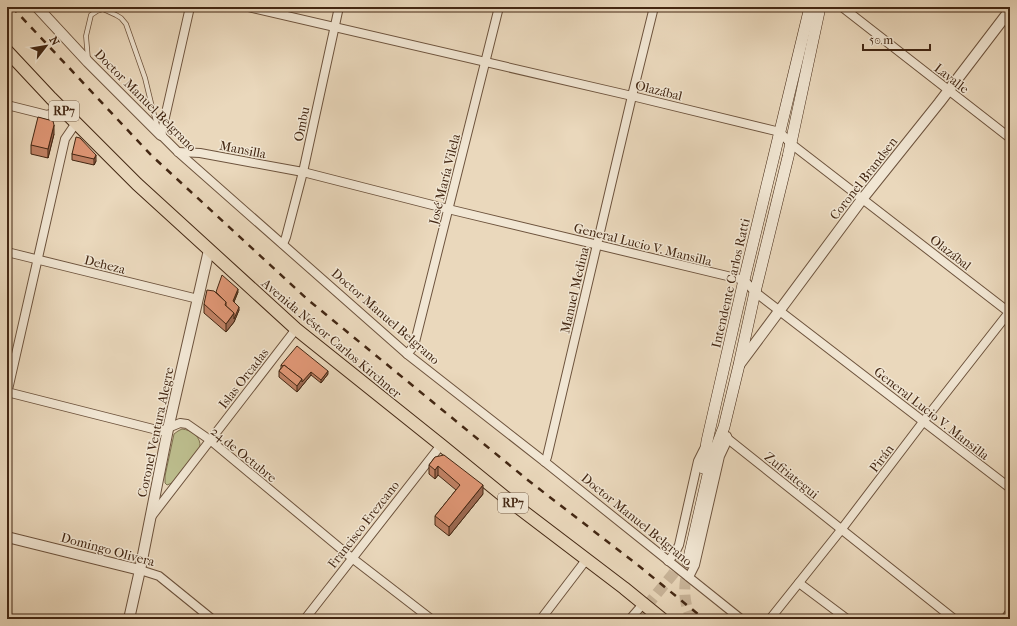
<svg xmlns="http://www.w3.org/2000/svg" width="1017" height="626" viewBox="0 0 1017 626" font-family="'IM FELL French Canon',serif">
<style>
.green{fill:#bcbd8d;stroke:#807250}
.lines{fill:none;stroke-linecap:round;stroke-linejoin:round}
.secondary-tunnel{stroke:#c9b59a;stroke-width:11;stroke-dasharray:11 5.5;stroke-linecap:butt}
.service-casing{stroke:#6d533d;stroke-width:5.5}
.minor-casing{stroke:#6d533d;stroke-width:10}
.tertiary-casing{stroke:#6d533d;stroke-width:12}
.secondary-casing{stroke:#432713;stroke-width:12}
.primary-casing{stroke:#432713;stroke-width:14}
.service{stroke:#f1e6d3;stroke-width:4}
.minor{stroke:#f1e6d3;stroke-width:8}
.tertiary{stroke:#f1e6d3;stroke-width:10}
.secondary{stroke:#f1e6d3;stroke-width:11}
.primary{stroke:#ead8bc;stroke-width:12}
.rail{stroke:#432713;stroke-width:2.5;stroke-dasharray:7 7;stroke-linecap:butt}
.wall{fill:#c18265;stroke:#432713}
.shaded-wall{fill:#9d6a53;stroke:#432713}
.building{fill:#e09776;stroke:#432713}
.labels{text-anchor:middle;stroke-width:3;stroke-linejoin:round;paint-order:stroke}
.shield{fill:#f1e6d3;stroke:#77604d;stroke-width:1}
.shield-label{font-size:12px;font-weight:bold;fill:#432713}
.street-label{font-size:13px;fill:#432713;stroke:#f1e6d3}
</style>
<rect width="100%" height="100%" fill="#ead8bc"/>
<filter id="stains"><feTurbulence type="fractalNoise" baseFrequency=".005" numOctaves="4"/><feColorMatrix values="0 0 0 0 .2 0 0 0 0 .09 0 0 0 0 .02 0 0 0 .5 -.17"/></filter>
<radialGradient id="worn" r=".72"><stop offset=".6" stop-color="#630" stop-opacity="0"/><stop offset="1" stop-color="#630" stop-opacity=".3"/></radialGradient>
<path class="green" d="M182 429C192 430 201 437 200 447L172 483 167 485 165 483V476L174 434 178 431Z"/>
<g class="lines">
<g class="secondary-tunnel">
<path d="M688 562C685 583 681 599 692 619"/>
<path d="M636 619 673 574 682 558"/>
</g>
<g class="service-casing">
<path id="service" d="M88 59 86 36 91 15 97 11 103 9 116 15 121 18 126 24 145 78 153 111 158 128"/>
</g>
<g class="minor-casing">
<g id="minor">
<path d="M190 7 161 135 178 152 407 354 545 462 741 619"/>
<path d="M248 7 632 96 780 132 790 143 1010 313"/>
<path d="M842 7 1010 138"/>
<path d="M7 105 47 115 62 110"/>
<path d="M178 152 200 153 303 172 448 209 744 280 755 292 1010 488"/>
<path d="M283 244 286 237 303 172 339 7"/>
<path d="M7 252 198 299"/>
<path d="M407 354 414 346 499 7"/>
<path d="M7 392 161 431 180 423 187 424 210 440 352 558 431 619"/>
<path d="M7 394 65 139 76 123"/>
<path d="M728 439 954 619"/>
<path d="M545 462 547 457 632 96 654 7"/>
<path d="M151 517 296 329"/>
<path d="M668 561 675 553 679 545 698 461 704 449"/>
<path d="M140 570 159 576 212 619"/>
<path d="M689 577 695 565 720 456 728 439 727 436"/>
<path d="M799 583 847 619"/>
<path d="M305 619 441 445"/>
<path d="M541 619 586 560"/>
<path d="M630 619 643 604"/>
<path d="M770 619 841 530 923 422 1010 311"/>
<path d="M1005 619 1010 612"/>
</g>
</g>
<g class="tertiary-casing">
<g id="tertiary">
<path d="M37 7 88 62 161 135"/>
<path d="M739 365 863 198 939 103 1010 10"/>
<path d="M7 537 140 570"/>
<path d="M129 619 140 570 168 429 209 250"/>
</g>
</g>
<g class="secondary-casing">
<g id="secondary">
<path d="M703 468 707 441 744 280 810 7"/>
<path d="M688 562 710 466 714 453 724 427 739 365 755 292 788 157 820 7"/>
</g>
</g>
<g class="primary-casing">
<path id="primary" d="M7 51 51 98 137 184 296 329 441 445 511 502 624 588 662 619"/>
</g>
<use href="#service" class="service"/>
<use href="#minor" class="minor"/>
<use href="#tertiary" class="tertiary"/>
<use href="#secondary" class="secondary"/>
<use href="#primary" class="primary"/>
<path class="rail" d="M12 7 151 155 307 299 529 481 639 566 704 619"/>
</g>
<g class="wall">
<path d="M54 134 48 158 31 154V145Z"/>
<path d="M80 138 96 161 94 165 72 160V154Z"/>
<path d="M216 292H238L234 302 239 310 234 322 226 332 204 313V304Z"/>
<path d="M281 365 328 374 321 383 311 375 297 392 279 377V371L281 368Z"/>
<path d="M435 457 483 494 449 536 435 525V516L456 490 438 475 435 479 429 474V465Z"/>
</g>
<g class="shaded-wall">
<path d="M54 125V134L48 158V149Z"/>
<path d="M96 155V161L94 165V159Z"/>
<path d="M238 289V292L233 304V301Z"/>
<path d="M239 307V310L234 322 226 332V324Z"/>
<path d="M328 371V374L321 383V380Z"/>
<path d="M311 372V375L297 392V386L302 379Z"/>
<path d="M438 466V475L435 479V470Z"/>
<path d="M483 485V494L449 536V527Z"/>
</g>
<g class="building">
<path d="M38 117 53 121 54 125 48 149 31 145Z"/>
<path d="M76 137 80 138 96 155 94 159 72 154Z"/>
<path d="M222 275 238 289 233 301 239 307 234 319V313L226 306V302L216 292Z"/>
<path d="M207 290 214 291 226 302 225 305 234 313 226 324 204 304Z"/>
<path d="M297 346 328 371 321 380 311 372 302 382V379L284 365 283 366 281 365Z"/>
<path d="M284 365 302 379 297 386 279 371Z"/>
<path d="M444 455 483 485 449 527 435 516 460 485 438 466 435 470 429 465 435 457Z"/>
</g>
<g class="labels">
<g class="shield">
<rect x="49" y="101" width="30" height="20" rx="3"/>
<rect x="498" y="493" width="30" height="20" rx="3"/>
</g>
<g class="shield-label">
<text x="64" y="115">RP7</text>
<text x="513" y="507">RP7</text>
</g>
<g class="street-label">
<text transform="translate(952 78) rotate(38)" y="5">Lavalle</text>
<text transform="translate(659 90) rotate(14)" y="5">Olazábal</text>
<text transform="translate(146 100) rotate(45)" y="5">Doctor Manuel Belgrano</text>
<text transform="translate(301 124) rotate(-78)" y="5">Ombu</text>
<text transform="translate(243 149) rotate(11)" y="5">Mansilla</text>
<text transform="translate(863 178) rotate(-52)" y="5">Coronel Brandsen</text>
<text transform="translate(444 179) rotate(-76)" y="5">José María Vilela</text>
<text transform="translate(643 244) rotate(14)" y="5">General Lucio V. Mansilla</text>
<text transform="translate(951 252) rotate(38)" y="5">Olazábal</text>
<text transform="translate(105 264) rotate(14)" y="5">Deheza</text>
<text transform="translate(730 283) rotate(-77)" y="5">Intendente Carlos Ratti</text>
<text transform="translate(574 290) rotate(-77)" y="5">Manuel Medina</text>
<text transform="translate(386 316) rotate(41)" y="5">Doctor Manuel Belgrano</text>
<text transform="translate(332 338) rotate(40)" y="5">Avenida Néstor Carlos Kirchner</text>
<text transform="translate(243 378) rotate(-52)" y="5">Islas Orcadas</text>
<text transform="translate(932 413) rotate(38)" y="5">General Lucio V. Mansilla</text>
<text transform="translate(155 432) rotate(-78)" y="5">Coronel Ventura Alegre</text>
<text transform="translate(244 454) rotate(39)" y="5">24 de Octubre</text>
<text transform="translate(881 458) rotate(-53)" y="5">Pirán</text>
<text transform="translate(792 475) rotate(39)" y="5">Zufriategui</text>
<text transform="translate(637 519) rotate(39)" y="5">Doctor Manuel Belgrano</text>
<text transform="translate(363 524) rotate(-52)" y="5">Francisco Erezcano</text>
<text transform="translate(108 549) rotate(15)" y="5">Domingo Olivera</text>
</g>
</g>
<rect width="1017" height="626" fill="none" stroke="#ead8bc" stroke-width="24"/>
<rect x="8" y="8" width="1001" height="610" fill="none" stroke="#432713" stroke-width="2"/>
<rect x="12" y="12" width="993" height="602" fill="none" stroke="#432713"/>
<g transform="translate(46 46) rotate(59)" stroke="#f1e6d3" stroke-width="3" paint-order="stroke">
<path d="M0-3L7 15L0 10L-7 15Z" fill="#432713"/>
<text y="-6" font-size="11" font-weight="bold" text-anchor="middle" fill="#432713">N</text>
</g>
<path d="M863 44v6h67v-6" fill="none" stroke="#432713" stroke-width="2"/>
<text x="869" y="44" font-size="12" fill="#432713" stroke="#f1e6d3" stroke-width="3" paint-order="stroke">50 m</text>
<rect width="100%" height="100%" filter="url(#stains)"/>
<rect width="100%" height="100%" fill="url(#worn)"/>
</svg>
